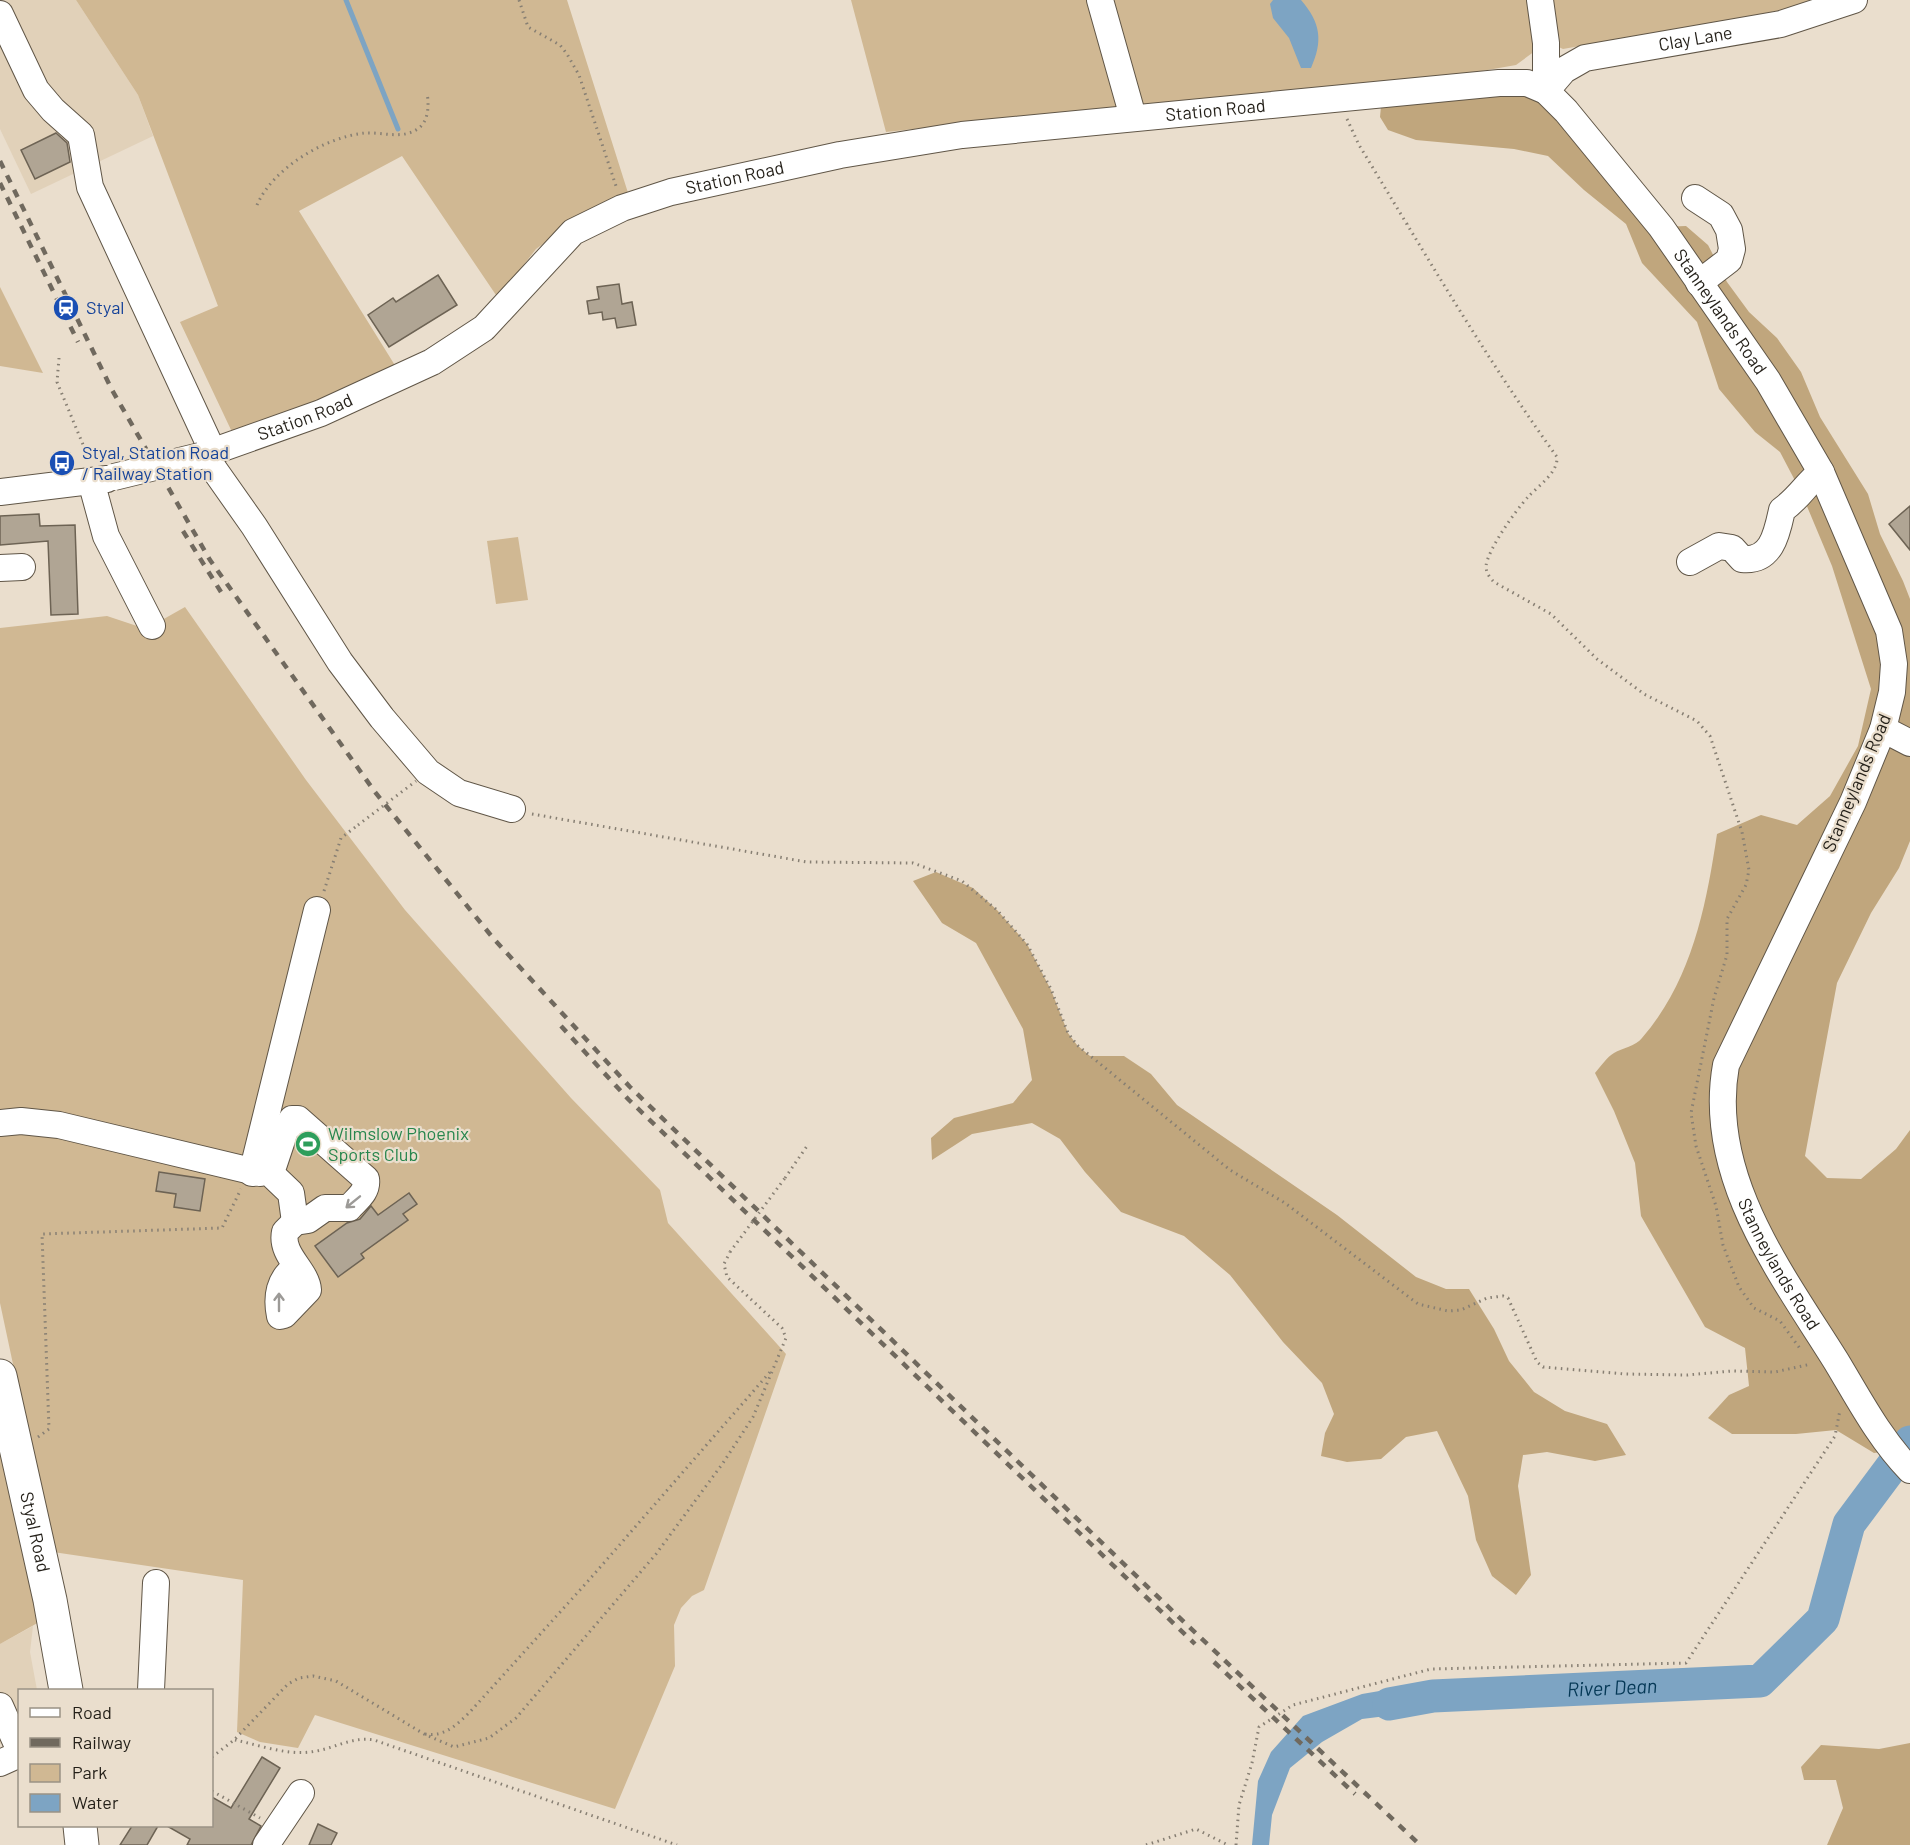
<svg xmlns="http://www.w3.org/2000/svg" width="1910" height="1845" viewBox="0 0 1910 1845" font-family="Barlow,sans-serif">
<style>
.built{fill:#e1d1b9}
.green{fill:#d0b893}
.forest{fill:#c0a67d}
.water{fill:#7da4c3}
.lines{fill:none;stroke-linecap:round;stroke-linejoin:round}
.stream{stroke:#7da4c3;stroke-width:5}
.river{stroke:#7da4c3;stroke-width:33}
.building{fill:#b0a594;stroke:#6d6354;stroke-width:1.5}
.minor-casing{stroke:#605647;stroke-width:28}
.major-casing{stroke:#605647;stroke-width:35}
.path{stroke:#877f73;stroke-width:3;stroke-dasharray:1.5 4.5;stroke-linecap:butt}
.minor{stroke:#fff;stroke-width:26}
.major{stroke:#fff;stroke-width:33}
.rail{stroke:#70695e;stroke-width:4.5;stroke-dasharray:8 8;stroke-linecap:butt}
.minor-bridge-casing{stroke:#605647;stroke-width:28;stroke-linecap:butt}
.path-bridge{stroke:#877f73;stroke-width:3;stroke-dasharray:1.5 4.5;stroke-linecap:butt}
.minor-bridge{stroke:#fff;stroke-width:26}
.oneway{stroke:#9c9a97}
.labels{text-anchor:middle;stroke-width:4.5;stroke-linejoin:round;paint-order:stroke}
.street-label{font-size:18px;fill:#231f18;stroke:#eadecd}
.transit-label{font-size:18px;fill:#164399;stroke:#eadecd;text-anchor:start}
.leisure-label{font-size:18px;fill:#27864d;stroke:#eadecd;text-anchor:start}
.water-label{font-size:20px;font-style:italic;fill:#053856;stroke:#eadecd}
</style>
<rect width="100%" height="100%" fill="#eadecd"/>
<g class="built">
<path d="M0 0H76L138 95 153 136 31 194 0 129Z"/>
<path d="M33 1626 30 1652 37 1690H20L19 1740 0 1744V1644Z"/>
</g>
<g class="green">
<path d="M76 0H567L629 196 576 220 536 249 498 298 402 156 299 211 396 367 327 399 232 432 180 322 218 306 138 95Z"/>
<path d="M851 0H1533L1535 51 1516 65 1459 75 1261 97 1158 103 886 132Z"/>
<path d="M1546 0H1810L1788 9 1563 49 1550 43Z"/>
<path d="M0 287 43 373 0 366Z"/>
<path d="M518 537 528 600 496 604 487 541Z"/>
<path d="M185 607 306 780 405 910 571 1098 660 1190 668 1223 786 1354 704 1590 692 1596 681 1608 674 1625 675 1666 615 1809 315 1715 298 1748 260 1742 237 1732 243 1580 53 1552 0 1303V628L107 616 146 629Z"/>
<path d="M0 1419 41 1621 0 1644Z"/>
</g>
<g class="forest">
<path d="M1527 83 1661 227 1686 226 1708 245 1727 282 1749 312 1777 338 1801 372 1820 417 1868 494 1880 534 1903 581 1910 599V841L1899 868 1871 913 1837 983 1805 1156 1827 1178 1861 1179 1896 1149 1910 1130V1448L1874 1453 1836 1430 1796 1434H1732L1708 1418 1729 1395 1749 1386 1745 1348 1705 1327 1641 1216 1635 1163 1614 1111 1595 1073C1601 1066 1607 1057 1614 1053 1622 1048 1636 1046 1642 1038 1692 980 1706 907 1717 834L1761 815 1797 825 1830 796 1858 746 1871 689 1832 566 1801 492 1780 452 1755 432 1719 389 1697 322 1642 263 1626 224 1584 190 1548 156 1514 149 1416 140 1388 130 1380 117 1382 96Z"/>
<path d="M936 872 973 888 997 910 1027 944 1051 990 1068 1033 1077 1045 1090 1056H1124L1151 1074 1177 1105 1337 1215 1416 1277 1446 1289H1469L1494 1329 1509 1361 1534 1392 1565 1411 1607 1424 1626 1455 1595 1461 1547 1452 1523 1455 1518 1486 1531 1575 1516 1595 1492 1576 1476 1540 1468 1496 1437 1431 1406 1437 1381 1459 1347 1462 1321 1456 1325 1433 1334 1414 1322 1383 1283 1342 1230 1275 1184 1236 1121 1212 1085 1172 1060 1139 1032 1123 972 1134 932 1160 931 1138 954 1118 1013 1103 1032 1080 1023 1029 976 943 942 923 913 881Z"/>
<path d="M1910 1743V1845H1827L1843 1808 1836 1780H1804L1801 1767 1821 1745 1879 1749Z"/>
</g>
<g class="water">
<path d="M1273 0H1301C1321 23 1323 41 1311 68H1301L1289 38 1273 18 1270 4Z"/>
<path d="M1432 1682 1435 1710 1362 1719 1322 1742 1290 1768 1272 1815 1269 1845H1252L1258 1781 1271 1752 1303 1716 1362 1694Z"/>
</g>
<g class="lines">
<path class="stream" d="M346 0 398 129"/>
<path class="river" id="s1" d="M1389 1704 1433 1696 1760 1681 1823 1619 1849 1524 1910 1442"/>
</g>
<g class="building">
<path d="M56 133 67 143 70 162 35 179 21 150Z"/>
<path d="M438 275 457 305 389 347 368 315 393 298 396 302Z"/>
<path d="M619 284 622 304 632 302 636 325 617 328 615 318 603 320 602 312 589 314 587 301 599 299 597 287Z"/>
<path d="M1910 506V550L1889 524Z"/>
<path d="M39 514 40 526 75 525 78 614 51 615 48 541 0 545V516Z"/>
<path d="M159 1172 205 1179 200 1211 174 1207 176 1194 156 1191Z"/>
<path d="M409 1193 417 1204 403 1214 408 1220 361 1254 364 1258 338 1277 315 1246 347 1223 360 1219 371 1206 378 1215Z"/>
<path d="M262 1757 280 1768 249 1819 261 1826 251 1845H187L190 1839 167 1826H212V1797L231 1808Z"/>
<path d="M318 1824 337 1833 331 1845H309Z"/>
<path d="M132 1826H158L147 1845H120Z"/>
</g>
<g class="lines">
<g class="minor-casing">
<g id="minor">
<path d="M1100 0 1133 117"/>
<path d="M1540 0 1546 43V91"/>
<path d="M0 14 36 90 53 110 81 135 90 187 213 452"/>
<path id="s2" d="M1546 91 1564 70 1585 58 1781 24 1854 0"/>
<path d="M1695 198 1721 215 1729 230 1732 249 1729 260 1699 283"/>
<path d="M204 455 254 526 340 662 382 718 428 772 459 793 512 809"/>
<path id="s3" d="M200 456 321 413 432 362 484 328 573 232 622 208 671 192 840 155 962 135 1499 83H1527L1546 91 1566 111 1661 227 1768 381 1821 472 1889 631 1894 664 1892 692 1883 729 1853 802 1726 1065C1706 1176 1781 1273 1836 1361 1859 1399 1879 1438 1910 1470"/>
<path d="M91 481 106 536 152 626"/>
<path d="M0 492 107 479"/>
<path d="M1690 562 1719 546 1732 548 1742 559C1772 562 1777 533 1782 510 1800 497 1805 485 1821 472"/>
<path d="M0 568 22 567"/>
<path d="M1883 729 1910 743"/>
<path d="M0 1123 21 1121 59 1125 260 1173 273 1167 286 1128 292 1119H298L366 1179C368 1192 357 1199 349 1208H325L308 1220 295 1222 291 1193 269 1172"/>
<path d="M252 1173 317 910"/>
<path d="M295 1222 285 1232C280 1255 307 1271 308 1290L284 1315 280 1316C276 1297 279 1279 295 1268"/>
<path d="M151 1690 156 1583"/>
<path d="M0 1706 20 1751"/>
<path d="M0 1763 20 1754"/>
<path d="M266 1845 301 1793"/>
</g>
</g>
<g class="major-casing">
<g id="major">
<path id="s4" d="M0 1376 50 1600 66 1690"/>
<path d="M80 1826 82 1845"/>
</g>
</g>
<g class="path">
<path d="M519 0 528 27 560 45 567 54 579 75 616 186"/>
<path d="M1347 119 1359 145C1423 250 1485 357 1557 457 1558 473 1538 486 1528 497 1516 510 1488 549 1486 566 1486 573 1490 578 1494 582L1551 614 1597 659 1644 694 1697 721 1710 736 1742 832 1749 870 1746 885 1727 919V955L1714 998 1691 1113 1696 1146 1716 1206 1723 1245 1739 1287 1754 1308 1780 1321 1801 1350"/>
<path d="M257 205C273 168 325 137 365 133 383 132 403 140 419 128 429 120 429 104 427 93"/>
<path d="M59 358 57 382 89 459"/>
<path d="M532 814 807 862 913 863 962 881 997 910 1027 944 1051 989 1068 1033 1077 1045 1230 1170 1285 1203 1418 1304 1448 1311 1461 1310 1487 1298 1503 1296 1508 1298 1537 1362 1543 1367 1625 1374 1687 1375 1732 1371 1775 1372 1811 1364"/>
<path d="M324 891 341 838 358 825"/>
<path d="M785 1178 807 1146"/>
<path d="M38 1437 49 1429 42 1234 222 1228 241 1189"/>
<path d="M425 1734C445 1737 456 1725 469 1713L589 1580 770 1372"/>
<path d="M235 1740C259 1745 285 1755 310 1752 332 1750 351 1736 374 1740L677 1845"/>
<path d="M212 1757 234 1740 288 1684 299 1678 313 1676 336 1681 424 1734 454 1747 489 1738 516 1718 656 1554 723 1463 753 1417 786 1338 782 1328 727 1277 724 1264 730 1252"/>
<path d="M212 1791 260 1818"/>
<path d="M1146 1845 1196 1829 1228 1845"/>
<path d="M1236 1845 1239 1805 1252 1763 1259 1727 1293 1705 1431 1669 1686 1663 1835 1436 1840 1410"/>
</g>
<use href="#minor" class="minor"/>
<use href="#major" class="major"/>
<g class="rail">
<path d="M0 161 112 390 210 560 375 792 493 938 630 1087 1184 1622 1420 1845"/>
<path d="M0 183 78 342"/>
<path d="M183 531 221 592"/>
<path d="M561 1026 629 1100 1195 1644"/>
<path d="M1214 1662 1355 1794"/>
</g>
<g class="minor-bridge-casing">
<path id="minor-bridge" d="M114 477 200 456"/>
</g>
<g class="path-bridge">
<path d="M358 825 416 781"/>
<path d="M730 1252 785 1178"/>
</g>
<use href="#minor-bridge" class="minor-bridge"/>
</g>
<defs><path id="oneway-shaft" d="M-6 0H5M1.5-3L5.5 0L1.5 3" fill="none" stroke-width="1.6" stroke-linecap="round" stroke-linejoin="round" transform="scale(1.5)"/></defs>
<g class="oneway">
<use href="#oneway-shaft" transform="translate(353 1202) rotate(141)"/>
<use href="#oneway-shaft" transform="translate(279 1302) rotate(-90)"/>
</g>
<defs>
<g id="station-disc" transform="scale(1.35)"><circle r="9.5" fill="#1a4fb4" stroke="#eadecd"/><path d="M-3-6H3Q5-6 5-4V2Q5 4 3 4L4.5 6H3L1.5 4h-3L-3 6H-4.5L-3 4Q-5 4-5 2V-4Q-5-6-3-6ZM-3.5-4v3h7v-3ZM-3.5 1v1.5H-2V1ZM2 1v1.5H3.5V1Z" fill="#fff"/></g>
<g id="bus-disc" transform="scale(1.35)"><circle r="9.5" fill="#1a4fb4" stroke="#eadecd"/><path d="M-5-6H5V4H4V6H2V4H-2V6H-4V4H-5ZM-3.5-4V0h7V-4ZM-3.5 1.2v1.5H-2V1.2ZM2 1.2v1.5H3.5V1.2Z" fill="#fff"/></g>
<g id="stadium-disc" transform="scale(1.35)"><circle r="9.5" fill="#2e9e5b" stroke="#eadecd"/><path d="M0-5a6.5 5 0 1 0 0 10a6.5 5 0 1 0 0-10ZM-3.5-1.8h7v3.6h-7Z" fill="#fff"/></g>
</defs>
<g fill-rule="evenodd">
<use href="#station-disc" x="66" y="308"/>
<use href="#bus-disc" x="62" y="463"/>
<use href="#stadium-disc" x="308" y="1144"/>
</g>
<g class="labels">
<g class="street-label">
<text dy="6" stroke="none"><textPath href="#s2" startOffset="164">Clay Lane</textPath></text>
<text dy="6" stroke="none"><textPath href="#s3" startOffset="1101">Station Road</textPath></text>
<text dy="6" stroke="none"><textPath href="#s3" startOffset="615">Station Road</textPath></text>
<text dy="6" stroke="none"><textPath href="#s3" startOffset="1716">Stanneylands Road</textPath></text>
<text dy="6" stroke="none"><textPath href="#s3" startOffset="112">Station Road</textPath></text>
<text transform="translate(1857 783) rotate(-67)" y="6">Stanneylands Road</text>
<text dy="6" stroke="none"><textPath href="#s3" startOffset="2760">Stanneylands Road</textPath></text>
<text dy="6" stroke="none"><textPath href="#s4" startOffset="160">Styal Road</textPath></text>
</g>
<g class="transit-label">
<text x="86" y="314">Styal</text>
<text x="82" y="459">Styal, Station Road<tspan x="82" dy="21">/ Railway Station</tspan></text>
</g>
<g class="leisure-label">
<text x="328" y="1140">Wilmslow Phoenix<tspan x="328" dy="21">Sports Club</tspan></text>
</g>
<g class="water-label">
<text dy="7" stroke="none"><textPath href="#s1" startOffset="224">River Dean</textPath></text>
</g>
</g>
<rect x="18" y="1689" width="195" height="138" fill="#eadecd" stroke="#9a9285" stroke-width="1.5"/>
<rect x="30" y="1708" width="30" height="9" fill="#ffffff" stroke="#9a9285" stroke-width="1.5"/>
<text x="72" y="1719" font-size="18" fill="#231f18">Road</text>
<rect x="30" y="1738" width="30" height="9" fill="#70695e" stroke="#9a9285" stroke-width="1.5"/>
<text x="72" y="1749" font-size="18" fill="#231f18">Railway</text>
<rect x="30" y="1764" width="30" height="18" fill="#d0b893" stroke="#9a9285" stroke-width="1.5"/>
<text x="72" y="1779" font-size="18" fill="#231f18">Park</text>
<rect x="30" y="1794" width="30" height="18" fill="#7da4c3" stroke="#9a9285" stroke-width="1.5"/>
<text x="72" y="1809" font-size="18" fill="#231f18">Water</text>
</svg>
